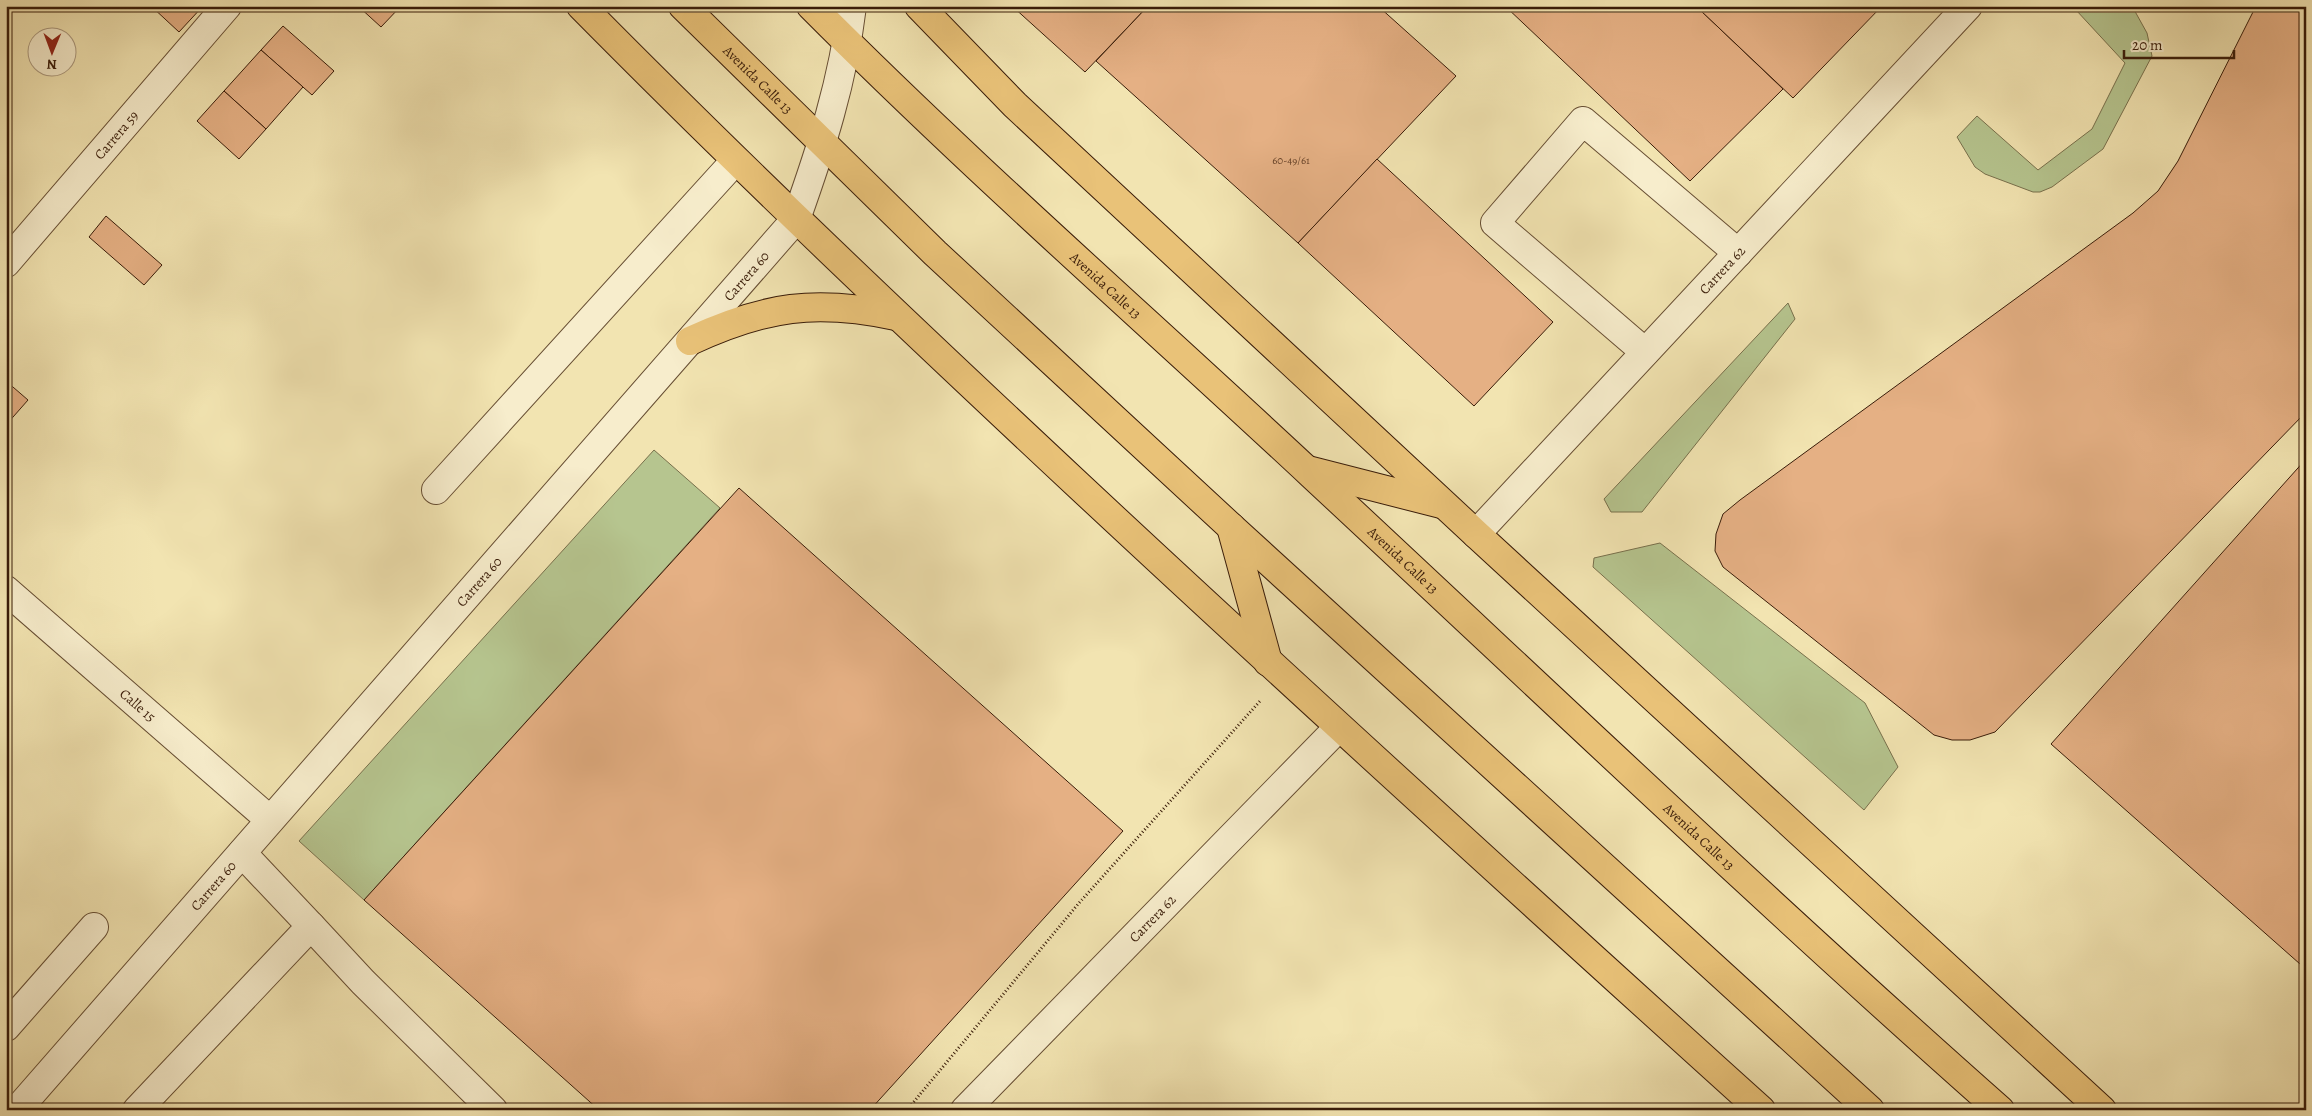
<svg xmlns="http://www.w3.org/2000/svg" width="2312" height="1116" viewBox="0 0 2312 1116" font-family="Alegreya,serif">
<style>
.green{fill:#b6c58f;stroke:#78704c}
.building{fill:#e5b084;stroke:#391c09}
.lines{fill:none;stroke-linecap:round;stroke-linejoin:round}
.minor-casing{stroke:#674e33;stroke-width:30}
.major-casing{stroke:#391c09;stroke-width:30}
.path{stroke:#391c09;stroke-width:3;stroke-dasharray:1 2.5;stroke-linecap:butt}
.minor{stroke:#f7edcc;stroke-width:28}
.major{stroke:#e9c278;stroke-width:28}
.labels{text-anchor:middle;stroke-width:4;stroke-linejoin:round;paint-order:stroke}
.number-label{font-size:11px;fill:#644128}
.street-label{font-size:14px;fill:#391c09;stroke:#f7edcc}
</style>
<rect width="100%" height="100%" fill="#f2e4b1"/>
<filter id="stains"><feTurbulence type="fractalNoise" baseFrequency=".004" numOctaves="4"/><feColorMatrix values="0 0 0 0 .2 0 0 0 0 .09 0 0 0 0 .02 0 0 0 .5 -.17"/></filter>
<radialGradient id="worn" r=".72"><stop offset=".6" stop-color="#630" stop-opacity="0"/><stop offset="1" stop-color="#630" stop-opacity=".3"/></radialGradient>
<g class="green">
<path d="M2079 6H2132L2147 33 2152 56 2103 149 2052 187 2040 192H2033L1985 174 1975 167 1957 137 1977 116 2038 170 2092 129 2125 63 2076 10Z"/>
<path d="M1788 303 1795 319 1642 512H1611L1604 499Z"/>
<path d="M654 450 720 508 364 900 299 841Z"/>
<path d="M1660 543 1865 703 1898 767 1864 810 1593 567 1594 558Z"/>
</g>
<g class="building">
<path d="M151 6H203L179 32Z"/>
<path d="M358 6H401L381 27Z"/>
<path d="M1012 6H1148L1085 72Z"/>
<path d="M1148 6H1378L1456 76 1298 243 1096 61Z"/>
<path d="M1505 6H1696L1783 89 1690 181Z"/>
<path d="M1701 6H1882L1793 98 1699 9Z"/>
<path d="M2256 6H2306V412L1995 732 1970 740H1952L1934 735 1723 567 1715 551 1716 534 1723 514 1740 500 2133 213 2158 191 2178 161Z"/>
<path d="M283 26 334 71 312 95 261 50Z"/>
<path d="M261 50 303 87 266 129 224 91Z"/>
<path d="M224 91 266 129 239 159 197 121Z"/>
<path d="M1377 159 1553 322 1474 406 1298 243Z"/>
<path d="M106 216 162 265 144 285 89 237Z"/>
<path d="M6 381 28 400 6 425Z"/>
<path d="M2306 459V959L2300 964 2051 744Z"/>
<path d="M739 488 1123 831 870 1110H599L364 900Z"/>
</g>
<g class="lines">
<g class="minor-casing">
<g id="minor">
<path id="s1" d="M6 263 227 6"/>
<path d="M1645 352 1495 223 1583 121 1738 253"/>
<path d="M436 490 735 161"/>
<path id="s2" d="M1476 534 1968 6"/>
<path id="s3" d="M6 590 270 820"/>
<path d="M311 926 363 982 493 1110"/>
<path d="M6 1027 94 927"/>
<path id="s4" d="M17 1110 796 219C821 149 843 81 852 6"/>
<path d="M137 1110 311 926 242 853"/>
<path id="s5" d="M965 1110 1339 727"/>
</g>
</g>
<g class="major-casing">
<g id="major">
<path d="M581 6C743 170 910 328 1078 485 1304 696 1532 903 1761 1110"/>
<path id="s6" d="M683 6 935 253 1231 527 1870 1110"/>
<path id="s7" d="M811 6C972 168 1144 318 1311 474 1540 687 1766 903 2000 1110"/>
<path d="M919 6 1015 105 1476 534 2102 1110"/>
<path d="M690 341C765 306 816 299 896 316"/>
<path d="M1308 470 1441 504"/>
<path d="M1231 527 1268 662"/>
</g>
</g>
<path class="path" d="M907 1110 1079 903 1261 700"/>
<use href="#minor" class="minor"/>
<use href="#major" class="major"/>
</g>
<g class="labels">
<g class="number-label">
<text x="1291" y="164">60-49/61</text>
</g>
<g class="street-label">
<text dy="5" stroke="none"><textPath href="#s6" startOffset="105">Avenida Calle 13</textPath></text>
<text dy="5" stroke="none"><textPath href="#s1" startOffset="169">Carrera 59</textPath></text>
<text dy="5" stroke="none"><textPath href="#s2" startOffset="361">Carrera 62</textPath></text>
<text dy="5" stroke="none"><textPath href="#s4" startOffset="1108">Carrera 60</textPath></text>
<text dy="5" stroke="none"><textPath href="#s7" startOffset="406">Avenida Calle 13</textPath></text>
<text dy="5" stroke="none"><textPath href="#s7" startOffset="811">Avenida Calle 13</textPath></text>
<text dy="5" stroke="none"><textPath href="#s4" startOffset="702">Carrera 60</textPath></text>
<text dy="5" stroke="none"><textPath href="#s3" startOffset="175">Calle 15</textPath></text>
<text dy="5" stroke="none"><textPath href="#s7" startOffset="1216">Avenida Calle 13</textPath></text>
<text dy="5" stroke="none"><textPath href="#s4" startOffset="298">Carrera 60</textPath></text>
<text dy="5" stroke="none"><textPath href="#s5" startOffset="268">Carrera 62</textPath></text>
</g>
</g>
<rect width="2312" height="1116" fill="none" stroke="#f2e4b1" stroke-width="25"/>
<rect x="8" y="8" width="2297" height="1101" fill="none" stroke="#391c09" stroke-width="2.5"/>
<rect x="12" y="12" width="2287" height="1091" fill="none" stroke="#391c09"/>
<g transform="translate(52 52) rotate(181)"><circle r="24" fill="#f7edcc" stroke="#ab997e"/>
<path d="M0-4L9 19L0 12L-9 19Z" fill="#8f2418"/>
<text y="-8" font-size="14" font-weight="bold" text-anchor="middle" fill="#391c09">N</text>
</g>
<path d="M2124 50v8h110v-8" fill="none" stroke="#391c09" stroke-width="2.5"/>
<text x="2132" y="50" font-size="15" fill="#391c09" stroke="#f7edcc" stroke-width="4" paint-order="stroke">20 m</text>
<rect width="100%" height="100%" filter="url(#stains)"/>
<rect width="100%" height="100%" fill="url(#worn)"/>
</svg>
